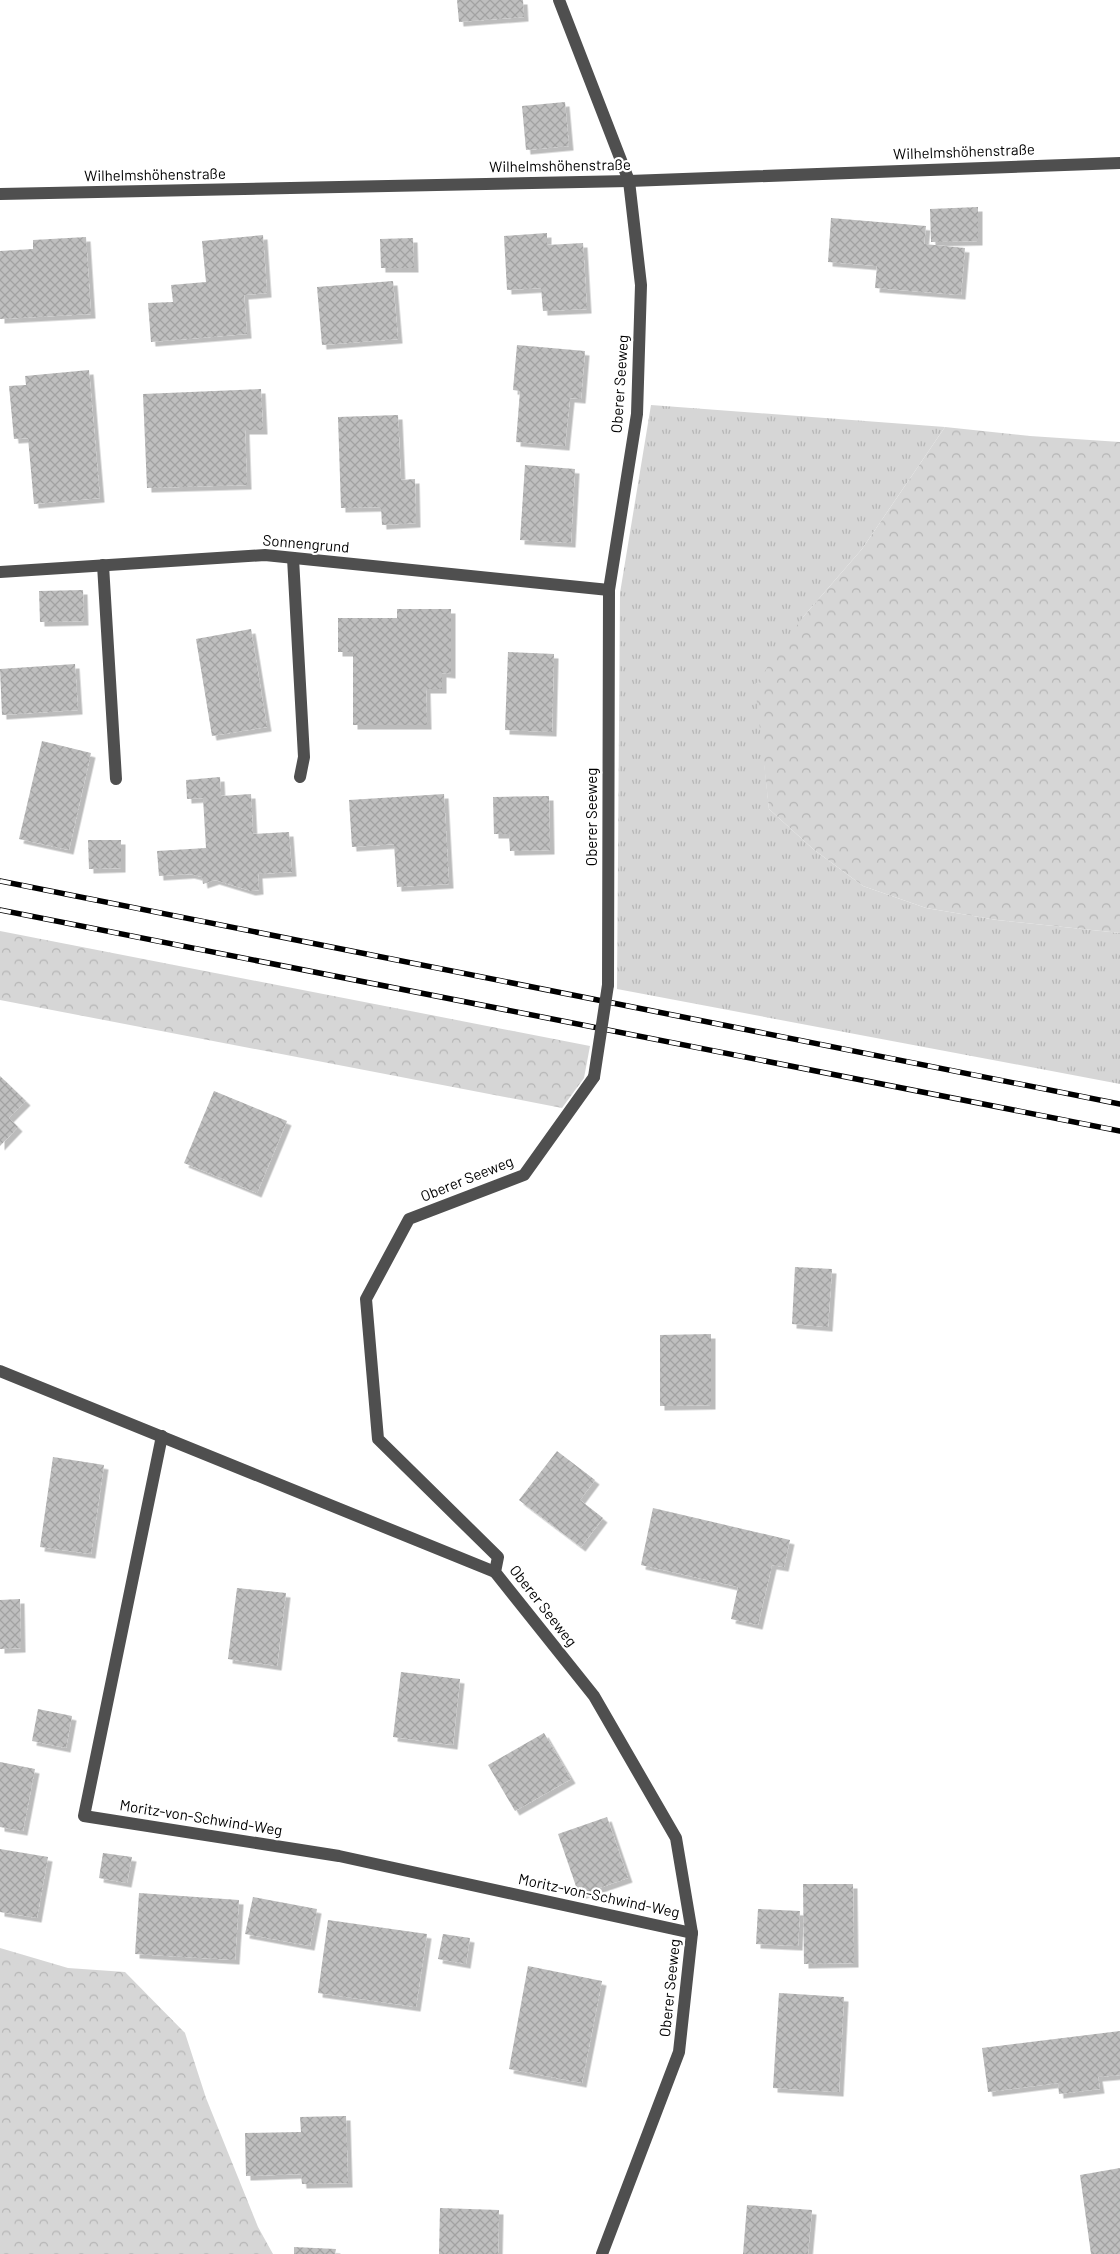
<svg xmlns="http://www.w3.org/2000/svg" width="1120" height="2254" viewBox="0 0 1120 2254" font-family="Barlow,sans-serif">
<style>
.grass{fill:url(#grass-tufts)}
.forest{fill:url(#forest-crowns)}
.building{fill:url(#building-cross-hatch);filter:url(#shadow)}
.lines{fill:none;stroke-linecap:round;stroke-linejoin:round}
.minor{stroke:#4f4f4f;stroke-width:12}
.rail-casing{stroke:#000;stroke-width:5.5}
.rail{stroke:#fff;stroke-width:4;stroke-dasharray:11;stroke-linecap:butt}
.minor-bridge{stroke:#4f4f4f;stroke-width:12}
.labels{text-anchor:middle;stroke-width:4.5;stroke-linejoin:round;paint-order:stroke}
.street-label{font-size:15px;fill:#000;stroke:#fff}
</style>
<defs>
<pattern id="grass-tufts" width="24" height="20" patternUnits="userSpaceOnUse" patternTransform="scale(1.25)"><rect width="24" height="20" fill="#d6d6d6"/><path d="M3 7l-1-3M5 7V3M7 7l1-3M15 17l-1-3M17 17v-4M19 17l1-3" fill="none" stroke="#b6b6b6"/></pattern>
<pattern id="forest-crowns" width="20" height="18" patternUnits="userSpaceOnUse" patternTransform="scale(1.25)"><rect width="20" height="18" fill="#d6d6d6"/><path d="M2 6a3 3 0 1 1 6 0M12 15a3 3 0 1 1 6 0" fill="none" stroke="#b6b6b6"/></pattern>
<pattern id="building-cross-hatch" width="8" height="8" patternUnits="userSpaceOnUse" patternTransform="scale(1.25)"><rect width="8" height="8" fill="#bfbfbf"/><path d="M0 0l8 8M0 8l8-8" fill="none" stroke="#a2a2a2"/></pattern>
<filter id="shadow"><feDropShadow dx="4.5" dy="4.5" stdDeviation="0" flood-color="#0004"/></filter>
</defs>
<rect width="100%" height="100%" fill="#fff"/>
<path class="grass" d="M651 405 945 427 862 549 803 617 764 761 769 809 813 849 863 886 926 908 997 920 1120 933V1084L617 989 620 593Z"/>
<g class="forest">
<path d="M945 427 1030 436 1120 442V933L997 920 926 908 863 886 813 849 769 809 755 685 803 617 862 549Z"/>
<path d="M0 931 590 1046 584 1078 562 1108 0 1000Z"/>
<path d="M0 1948 68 1968 125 1972 185 2033 206 2098 258 2227 273 2254H0Z"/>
</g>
<g class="building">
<path d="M457 0H523L524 17 459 22Z"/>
<path d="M565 102 569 146 526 150 522 106Z"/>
<path d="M978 207V241L931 242 930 209Z"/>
<path d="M831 218 926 226 924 244 965 248 961 295 875 288 877 266 828 262Z"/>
<path d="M547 233V245L583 243 587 309 543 311 541 288 507 290 504 236Z"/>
<path d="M263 235 267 293 244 295 247 334 151 342 148 303 173 302 171 285 206 282 202 241Z"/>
<path d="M86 237 91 314 0 319V251L33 249V240Z"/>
<path d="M413 238 414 268H381L380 239Z"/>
<path d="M393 281 398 339 322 345 317 287Z"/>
<path d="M517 345 585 351 581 399 570 398 565 446 516 442 520 391 513 390Z"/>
<path d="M89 370 100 498 34 504 28 438 14 439 9 386 26 385 25 376Z"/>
<path d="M261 389 263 430H245L247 485 147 488 143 394Z"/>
<path d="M398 415 401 480 415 479 416 523 382 525 381 507 341 508 338 417Z"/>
<path d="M525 465 575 469 571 543 520 540Z"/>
<path d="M83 590 84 621 40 622 39 591Z"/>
<path d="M397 609H451V674L442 673V689H426L427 725H353V652H338V618H397Z"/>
<path d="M251 629 267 727 212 736 196 639Z"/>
<path d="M508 652 554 654 552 732 505 730Z"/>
<path d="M75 664 78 710 2 715 0 669Z"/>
<path d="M42 741 91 753 69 850 19 839Z"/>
<path d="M220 777 221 796 251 794 253 834 289 832 292 872 258 874 259 890 251 891 215 880 203 884 202 877 190 874 159 876 157 851 206 848 203 798 187 799 186 780Z"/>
<path d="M444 794 449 884 397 887 394 844 352 847 349 800Z"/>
<path d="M549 796 550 850 510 851 509 834H494L493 797Z"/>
<path d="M88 840H121V868L89 869Z"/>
<path d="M0 1076 26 1101 9 1118 18 1127 0 1146Z"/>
<path d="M214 1091 287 1121 257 1193 184 1163Z"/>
<path d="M795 1267 832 1269 828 1327 792 1324Z"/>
<path d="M711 1334V1405L660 1406V1335Z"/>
<path d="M557 1451 595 1480 580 1500 603 1518 581 1547 519 1500Z"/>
<path d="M53 1457 104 1465 91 1554 40 1547Z"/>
<path d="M653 1508 790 1540 784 1567 772 1565 758 1625 731 1619 738 1587 641 1565Z"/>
<path d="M237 1588 286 1593 277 1666 228 1659Z"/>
<path d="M20 1599 21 1648 0 1649V1600Z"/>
<path d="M401 1672 460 1679 453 1745 393 1737Z"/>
<path d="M38 1709 72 1716 66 1748 32 1741Z"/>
<path d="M544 1733 571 1779 515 1811 488 1765Z"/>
<path d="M0 1762 35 1769 23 1831 0 1827Z"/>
<path d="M607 1817 628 1878 579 1895 558 1834Z"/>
<path d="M0 1849 48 1857 37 1918 0 1912Z"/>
<path d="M103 1853 132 1857 127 1883 99 1878Z"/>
<path d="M803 1884H853L854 1963 804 1964Z"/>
<path d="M139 1893 239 1900 235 1960 135 1954Z"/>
<path d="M253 1897 317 1909 310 1946 245 1934Z"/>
<path d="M758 1909 800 1911 798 1946 756 1944Z"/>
<path d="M328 1920 427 1934 416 2007 318 1993Z"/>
<path d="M443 1934 470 1938 466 1964 438 1959Z"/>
<path d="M528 1966 602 1981 582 2083 509 2069Z"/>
<path d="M779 1993 844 1997 839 2092 773 2088Z"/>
<path d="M1120 2031V2075L1098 2077 1100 2089 1059 2094 1058 2083 988 2092 982 2048Z"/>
<path d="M346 2116 348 2183 302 2184 301 2174 246 2176 245 2133 301 2132 300 2117Z"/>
<path d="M1120 2168V2254H1091L1080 2175Z"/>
<path d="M747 2205 812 2210 808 2254H743Z"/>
<path d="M440 2208 499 2210 498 2254H439Z"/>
<path d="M294 2247 336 2249 335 2254H294Z"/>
</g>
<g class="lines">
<g class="minor">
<path d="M559 0 629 181 641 285 637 414 609 590 608 985"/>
<path d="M0 194 629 181 1120 163"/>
<path d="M293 558 304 757 300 777"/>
<path d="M103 565 116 779"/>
<path d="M0 572 265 555 609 590"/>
<path d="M594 1077 524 1175 409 1219 366 1299 378 1439 498 1557 495 1572 594 1696 676 1838 692 1933 679 2052 602 2254"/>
<path d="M0 1371 495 1572"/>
<path d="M162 1436 84 1816 339 1856 692 1933"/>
</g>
<g class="rail-casing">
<g id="rail">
<path d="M0 881 1120 1104"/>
<path d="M0 910 1120 1131"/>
</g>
</g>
<use href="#rail" class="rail"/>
<path class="minor-bridge" d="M594 1077 608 985"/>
</g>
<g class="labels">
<g class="street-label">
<text transform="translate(964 152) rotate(-2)" y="5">Wilhelmshöhenstraße</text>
<text transform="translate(560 166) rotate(-1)" y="5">Wilhelmshöhenstraße</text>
<text transform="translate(155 175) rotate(-1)" y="5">Wilhelmshöhenstraße</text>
<text transform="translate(620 384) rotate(-86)" y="5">Oberer Seeweg</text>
<text transform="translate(306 544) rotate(5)" y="5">Sonnengrund</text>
<text transform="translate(592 817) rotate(-90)" y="5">Oberer Seeweg</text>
<text transform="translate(467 1179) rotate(-22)" y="5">Oberer Seeweg</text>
<text transform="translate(543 1606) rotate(52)" y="5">Oberer Seeweg</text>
<text transform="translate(201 1818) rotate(9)" y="5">Moritz-von-Schwind-Weg</text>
<text transform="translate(599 1896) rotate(12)" y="5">Moritz-von-Schwind-Weg</text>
<text transform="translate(670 1988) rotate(-84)" y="5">Oberer Seeweg</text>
</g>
</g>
</svg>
